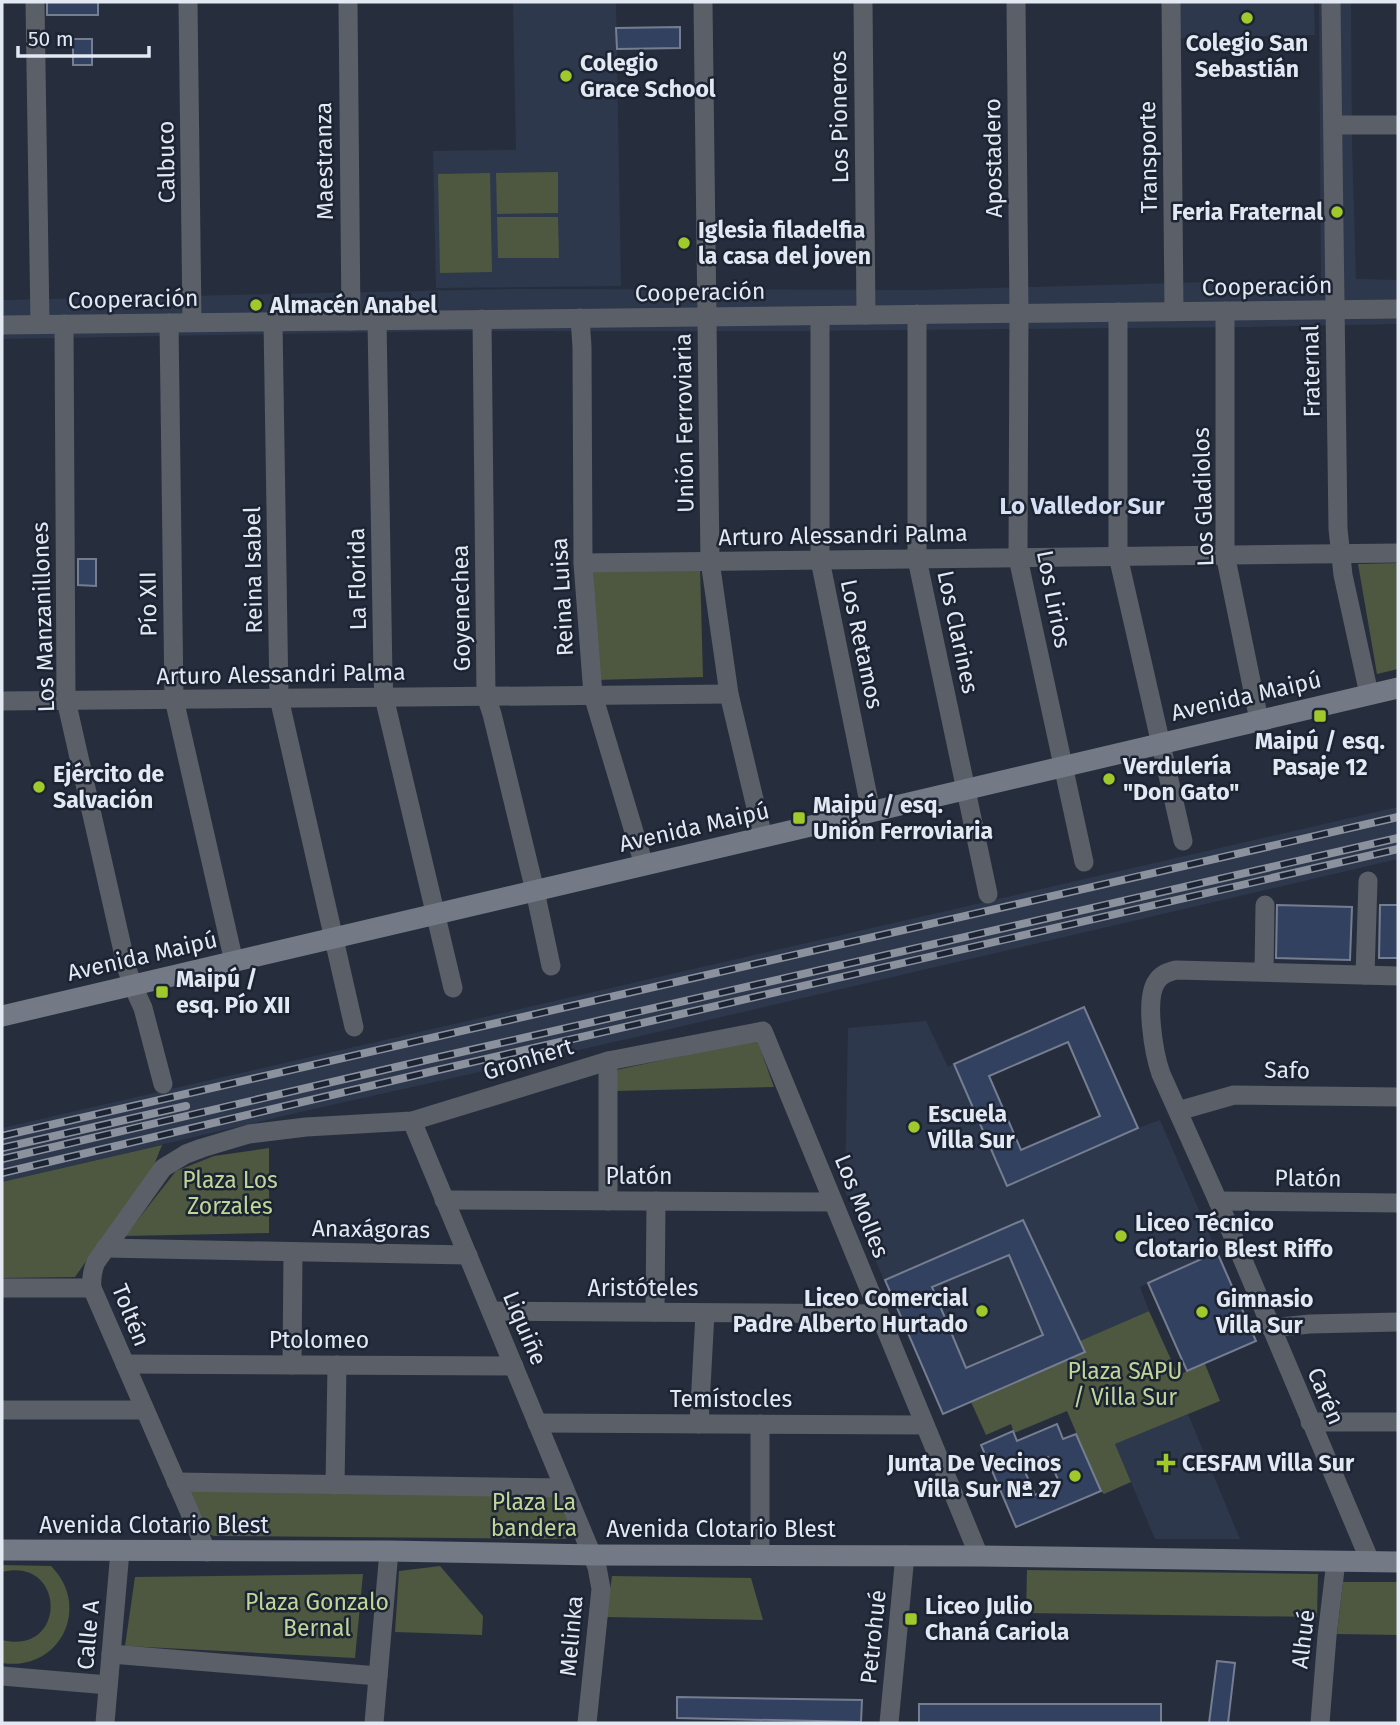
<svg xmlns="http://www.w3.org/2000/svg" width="1400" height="1725" viewBox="0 0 1400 1725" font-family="'Fira Sans',sans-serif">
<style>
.built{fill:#2e384c}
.green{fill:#4e573f}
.building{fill:#334160;stroke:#757e91;stroke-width:2;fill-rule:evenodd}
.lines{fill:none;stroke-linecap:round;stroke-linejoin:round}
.street{stroke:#5b5f67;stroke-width:19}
.secondary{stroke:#737a86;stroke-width:21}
.rail-casing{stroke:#8b929e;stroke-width:8}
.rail{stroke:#1c2433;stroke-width:5;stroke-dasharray:16;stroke-linecap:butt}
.poi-dot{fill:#a0c92b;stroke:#1c2433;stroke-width:2.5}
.labels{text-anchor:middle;stroke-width:5;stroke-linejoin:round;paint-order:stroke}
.poi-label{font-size:23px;font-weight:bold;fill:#e3e9f3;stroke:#1c2433;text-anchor:start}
.street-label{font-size:23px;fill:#e3e9f3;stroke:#1c2433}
.park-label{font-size:23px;fill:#c0d698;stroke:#1c2433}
.neighbourhood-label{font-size:24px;font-weight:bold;fill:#d5e0f5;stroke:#1c2433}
</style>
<rect width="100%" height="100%" fill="#262e3d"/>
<g class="built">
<path d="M513 2H616L621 286 436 288 433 151 516 150Z"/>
<path d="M1178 2H1314L1315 35 1179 38Z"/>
<path d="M1319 2H1351L1352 145 1356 279 1398 280V324L1248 327 797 331H439L2 339V300L513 289 923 290 1321 279Z"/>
<path d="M1398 807V859L623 1040 309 1110 2 1182V1128Z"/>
<path d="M926 1021 948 1067 954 1064 1007 1185 1138 1128 1160 1120 1217 1252 1140 1287 1149 1311 1080 1341 1085 1352 943 1414 845 1191 848 1028Z"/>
<path d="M1188 1414 1240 1539H1155L1115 1444Z"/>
</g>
<g class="green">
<path d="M558 172V213L497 214 496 173Z"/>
<path d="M490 173 492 272 440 273 438 174Z"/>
<path d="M497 217H558L559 258H498Z"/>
<path d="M1398 563V669L1377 674 1358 564Z"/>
<path d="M700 567 703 677 596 680 593 570Z"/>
<path d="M757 1040 774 1087 616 1091V1070Z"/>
<path d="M162 1145 154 1165 75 1277 2 1278V1182Z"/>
<path d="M269 1148V1233L125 1236 176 1171 214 1156Z"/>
<path d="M1149 1311 1178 1375 1205 1364 1220 1401 1115 1444 1131 1482 1104 1494 1101 1491 1067 1411 1014 1433 1011 1424 986 1435 971 1402 1085 1352 1080 1341Z"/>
<path d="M189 1488 557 1492 571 1526 568 1537 565 1539 214 1536 209 1534Z"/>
<path d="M2 1565 51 1566C92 1607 60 1672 2 1663V1640C68 1656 66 1556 2 1572Z"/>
<path d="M440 1566 483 1616 482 1635 395 1632 399 1571Z"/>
<path d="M1027 1570 1318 1574 1317 1617 1026 1613Z"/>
<path d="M363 1574 355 1658 125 1646 135 1577Z"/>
<path d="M612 1576 751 1578 763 1620 606 1617Z"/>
<path d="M1343 1582H1398V1635L1337 1634Z"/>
</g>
<g class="building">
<rect x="47" y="2" width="51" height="13"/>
<path d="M680 27V48L617 49 616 28Z"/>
<rect x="73" y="39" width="19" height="26"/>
<path d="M78 559H96V586L78 585Z"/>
<path d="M1277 905 1352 907 1350 960 1276 958Z"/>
<path d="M1380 905H1398V958H1379Z"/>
<path d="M1084 1007 1138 1128 1007 1186 954 1064ZM1068 1042 1100 1116 1021 1150 989 1076Z"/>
<path d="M1023 1220 1085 1352 943 1414 885 1280ZM1009 1255 1043 1335 966 1368 932 1287Z"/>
<path d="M1217 1252 1256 1341 1187 1371 1148 1283Z"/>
<path d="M1057 1424 1063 1439 1076 1434 1101 1491 1016 1527 981 1445 1013 1431 1017 1441ZM1048 1457 1060 1484 1035 1495 1023 1467Z"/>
<path d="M1217 1661 1235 1663 1228 1723H1209Z"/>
<path d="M677 1697 862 1700 861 1722 677 1718Z"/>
<rect x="919" y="1704" width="242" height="19"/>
</g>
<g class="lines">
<g class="street">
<path d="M35 2 40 324"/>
<path d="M188 2 192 322"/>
<path d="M348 2 351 321"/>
<path d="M703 2 710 561 729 694 763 837"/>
<path d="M863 2 866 315"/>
<path d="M1016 2 1019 313 1018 558 1084 862"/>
<path d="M1171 2 1174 311"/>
<path d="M1331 2 1338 529 1343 575 1369 694"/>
<path d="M1333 125H1398"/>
<path d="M1225 311V554L1259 720"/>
<path d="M1118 312V556L1183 841"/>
<path d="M917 314V559L988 894"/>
<path d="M820 316V560L871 812"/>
<path d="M580 318 582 347 583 563 593 695 644 865"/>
<path d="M482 319 486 696 492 714 535 891 551 966"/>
<path d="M377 320 383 677 384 697 453 988"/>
<path d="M273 322 279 698 354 1027"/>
<path d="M169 323 174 699 234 962"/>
<path d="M64 324 66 700 127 969 133 986 143 1008 163 1084"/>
<path d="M2 325 1398 309"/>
<path d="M583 563 1398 553"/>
<path d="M2 701 729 694"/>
<path d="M1264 972 1265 905"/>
<path d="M1365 975 1368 881"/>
<path d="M608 1061V1201"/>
<path d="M1178 1111 1234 1095 1398 1097"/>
<path d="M412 1121 597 1567 601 1589 587 1723"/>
<path d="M444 1200 833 1202"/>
<path d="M1218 1201 1398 1203"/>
<path d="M105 1248 468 1255"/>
<path d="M2 1288H92"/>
<path d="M491 1311 879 1314"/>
<path d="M655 1312 656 1201"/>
<path d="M1271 1328 1310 1324 1398 1322"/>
<path d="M125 1364 514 1366"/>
<path d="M292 1365 293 1252"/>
<path d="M2 1410H145"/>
<path d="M1310 1422H1398"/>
<path d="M537 1423 925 1425"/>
<path d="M699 1424 705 1313"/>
<path d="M176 1482 564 1488"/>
<path d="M335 1485 337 1365"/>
<path d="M207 1552 92 1288C91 1278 92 1271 96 1262L163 1168 186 1154 202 1148 249 1134 306 1127 412 1121 608 1061 763 1031 979 1556"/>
<path d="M760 1555V1424"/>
<path d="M1370 1561 1218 1201 1161 1074C1154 1054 1144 998 1157 981 1161 974 1168 972 1176 970L1398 976"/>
<path d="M111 1654 378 1676"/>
<path d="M2 1676 108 1685"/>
<path d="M105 1723 120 1551"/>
<path d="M374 1723 389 1551"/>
<path d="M889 1723 905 1555"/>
<path d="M1320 1723 1327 1636 1336 1561"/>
</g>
<g class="secondary">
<path d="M2 1016 1398 688"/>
<path d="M2 1550 389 1551 593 1555 979 1556 1398 1562"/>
</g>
<g class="rail-casing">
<g id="rail">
<path d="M2 1136 1398 817"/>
<path d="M2 1148 186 1106"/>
<path d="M2 1159 422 1061 1398 838"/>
<path d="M2 1173 425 1073 1398 849"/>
</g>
</g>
<use href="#rail" class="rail"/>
</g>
<g class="poi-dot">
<circle cx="1247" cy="18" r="7"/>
<circle cx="566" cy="76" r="7"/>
<circle cx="1337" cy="212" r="7"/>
<circle cx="684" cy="243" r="7"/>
<circle cx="256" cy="305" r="7"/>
<rect x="1313" y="709" width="14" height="14" rx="3.5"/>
<circle cx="1109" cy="779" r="7"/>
<circle cx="39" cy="787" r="7"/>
<rect x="792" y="811" width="14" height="14" rx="3.5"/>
<rect x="155" y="985" width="14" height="14" rx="3.5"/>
<circle cx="914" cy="1127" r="7"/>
<circle cx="1121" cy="1236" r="7"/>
<circle cx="982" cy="1311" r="7"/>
<circle cx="1202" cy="1312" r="7"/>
<path d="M1162.5 1452.5h7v7h7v7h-7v7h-7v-7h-7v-7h7z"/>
<circle cx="1075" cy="1476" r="7"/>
<rect x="904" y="1612" width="14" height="14" rx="3.5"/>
</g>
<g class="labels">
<g class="poi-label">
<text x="1247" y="51" text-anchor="middle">Colegio San<tspan x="1247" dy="26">Sebastián</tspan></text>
<text x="580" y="71">Colegio<tspan x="580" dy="26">Grace School</tspan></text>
<text x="1323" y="220" text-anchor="end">Feria Fraternal</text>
<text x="698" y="238">Iglesia filadelfia<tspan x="698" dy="26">la casa del joven</tspan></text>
<text x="270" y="313">Almacén Anabel</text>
<text x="1320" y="749" text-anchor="middle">Maipú / esq.<tspan x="1320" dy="26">Pasaje 12</tspan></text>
<text x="1123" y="774">Verdulería<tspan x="1123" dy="26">"Don Gato"</tspan></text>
<text x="53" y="782">Ejército de<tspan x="53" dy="26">Salvación</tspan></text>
<text x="813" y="813">Maipú / esq.<tspan x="813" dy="26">Unión Ferroviaria</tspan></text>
<text x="176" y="987">Maipú /<tspan x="176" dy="26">esq. Pío XII</tspan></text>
<text x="928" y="1122">Escuela<tspan x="928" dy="26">Villa Sur</tspan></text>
<text x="1135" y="1231">Liceo Técnico<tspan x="1135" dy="26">Clotario Blest Riffo</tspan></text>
<text x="968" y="1306" text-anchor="end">Liceo Comercial<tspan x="968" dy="26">Padre Alberto Hurtado</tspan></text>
<text x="1216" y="1307">Gimnasio<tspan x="1216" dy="26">Villa Sur</tspan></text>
<text x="1061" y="1471" text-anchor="end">Junta De Vecinos<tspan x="1061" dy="26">Villa Sur Nª 27</tspan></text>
<text x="1182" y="1471">CESFAM Villa Sur</text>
<text x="925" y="1614">Liceo Julio<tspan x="925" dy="26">Chaná Cariola</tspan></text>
</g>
<g class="street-label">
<text transform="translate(839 117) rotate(-91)" y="8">Los Pioneros</text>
<text transform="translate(1148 157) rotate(-91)" y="8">Transporte</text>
<text transform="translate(993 158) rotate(-91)" y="8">Apostadero</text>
<text transform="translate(324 161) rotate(-91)" y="8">Maestranza</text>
<text transform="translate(166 162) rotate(-91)" y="8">Calbuco</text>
<text transform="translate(1267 286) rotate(-1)" y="8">Cooperación</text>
<text transform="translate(700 292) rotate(-1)" y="8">Cooperación</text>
<text transform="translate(133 299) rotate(-1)" y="8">Cooperación</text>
<text transform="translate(1311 371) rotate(-91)" y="8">Fraternal</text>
<text transform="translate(684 423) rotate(-91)" y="8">Unión Ferroviaria</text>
<text transform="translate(1203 497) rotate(-92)" y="8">Los Gladiolos</text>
<text transform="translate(843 535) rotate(-1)" y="8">Arturo Alessandri Palma</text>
<text transform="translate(253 570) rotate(-91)" y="8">Reina Isabel</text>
<text transform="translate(357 579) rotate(-91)" y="8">La Florida</text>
<text transform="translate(562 597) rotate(-93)" y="8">Reina Luisa</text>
<text transform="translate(1054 599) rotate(79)" y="8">Los Lirios</text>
<text transform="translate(148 604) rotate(-91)" y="8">Pío XII</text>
<text transform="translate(461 608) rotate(-91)" y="8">Goyenechea</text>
<text transform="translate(43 617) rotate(-92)" y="8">Los Manzanillones</text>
<text transform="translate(958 632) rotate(78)" y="8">Los Clarines</text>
<text transform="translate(862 644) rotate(78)" y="8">Los Retamos</text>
<text transform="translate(281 674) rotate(-1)" y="8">Arturo Alessandri Palma</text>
<text transform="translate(1246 696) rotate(-13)" y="8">Avenida Maipú</text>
<text transform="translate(694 827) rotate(-13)" y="8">Avenida Maipú</text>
<text transform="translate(142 956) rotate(-13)" y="8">Avenida Maipú</text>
<text transform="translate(528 1059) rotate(-17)" y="8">Gronhert</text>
<text transform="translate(1287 1070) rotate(1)" y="8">Safo</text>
<text x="639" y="1184">Platón</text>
<text transform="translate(1308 1178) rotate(1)" y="8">Platón</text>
<text transform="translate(862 1206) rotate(68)" y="8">Los Molles</text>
<text transform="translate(371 1229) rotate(1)" y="8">Anaxágoras</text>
<text x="643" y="1296">Aristóteles</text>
<text transform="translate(131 1315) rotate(68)" y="8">Toltén</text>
<text transform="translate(525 1328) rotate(67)" y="8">Liquiñe</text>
<text x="319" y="1348">Ptolomeo</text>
<text transform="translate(1326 1396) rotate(67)" y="8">Carén</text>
<text x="731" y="1407">Temístocles</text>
<text x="154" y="1533">Avenida Clotario Blest</text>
<text x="721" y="1537">Avenida Clotario Blest</text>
<text transform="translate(88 1635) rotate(-85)" y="8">Calle A</text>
<text transform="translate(571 1636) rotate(-85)" y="8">Melinka</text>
<text transform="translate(873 1637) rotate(-84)" y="8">Petrohué</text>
<text transform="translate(1303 1639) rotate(-83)" y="8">Alhué</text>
</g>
<g class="park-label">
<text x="230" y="1188">Plaza Los<tspan x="230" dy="26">Zorzales</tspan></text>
<text x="1125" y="1379">Plaza SAPU<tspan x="1125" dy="26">/ Villa Sur</tspan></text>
<text x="534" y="1510">Plaza La<tspan x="534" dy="26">bandera</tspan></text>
<text x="317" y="1610">Plaza Gonzalo<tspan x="317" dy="26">Bernal</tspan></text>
</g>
<g class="neighbourhood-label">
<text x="1082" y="514">Lo Valledor Sur</text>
</g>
</g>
<rect width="1400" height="1725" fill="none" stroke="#e3e9f3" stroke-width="7"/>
<path d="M18 46v10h131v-10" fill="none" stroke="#e3e9f3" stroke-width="3.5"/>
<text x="28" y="46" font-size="21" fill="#e3e9f3" stroke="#1c2433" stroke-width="5" paint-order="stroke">50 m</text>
</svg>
